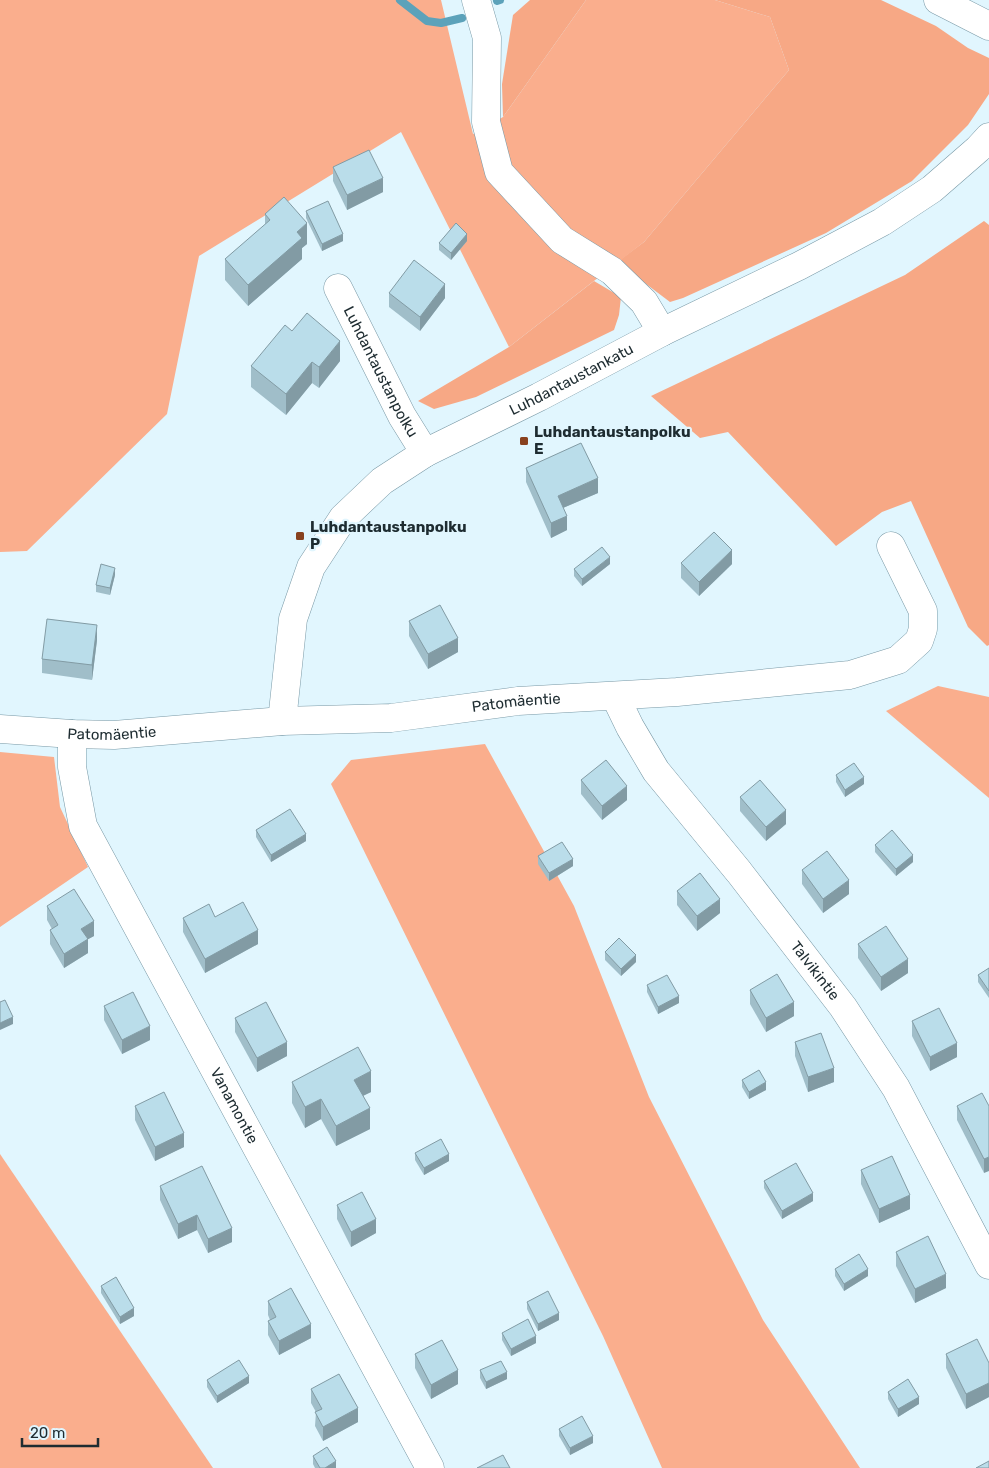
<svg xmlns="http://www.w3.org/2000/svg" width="989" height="1468" viewBox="0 0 989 1468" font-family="Rubik,sans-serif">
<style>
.green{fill:#f7a885}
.forest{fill:#faae8d}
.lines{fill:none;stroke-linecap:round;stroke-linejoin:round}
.stream{stroke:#5ca2ba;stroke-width:8}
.minor-casing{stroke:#7999a6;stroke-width:29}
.highway-casing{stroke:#7999a6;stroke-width:29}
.minor{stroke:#fff;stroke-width:28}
.highway{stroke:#fff;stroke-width:28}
.wall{fill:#a0bec9}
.shaded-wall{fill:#829ba4}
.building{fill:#baddea;stroke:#829ba4}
.poi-dot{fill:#88411e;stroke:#e1f6fe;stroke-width:2}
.labels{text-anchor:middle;stroke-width:4.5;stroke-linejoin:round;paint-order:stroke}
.street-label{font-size:15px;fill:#1e2c31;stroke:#e1f6fe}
.poi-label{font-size:15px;font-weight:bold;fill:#1e2c31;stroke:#e1f6fe;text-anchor:start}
</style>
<rect width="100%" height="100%" fill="#e1f6fe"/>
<g class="green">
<path d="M530 0H586L503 117 502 84 513 15Z"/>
<path d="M715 0H881L936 26 968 48 989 58V94L968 125 912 181 826 233 683 298 670 302 617 262 644 242 789 70 770 17Z"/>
<path d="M984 221 989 225V645L987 646 968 627 911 501 882 512 836 546 728 432 700 438 651 396 905 275Z"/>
<path d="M594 281 621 297 619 315 614 330 476 397 434 409 418 401 509 347Z"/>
</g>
<g class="forest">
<path d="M0 0H441L473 134 503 117 586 0H715L770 17 789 70 644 242 509 347 401 132 199 256 167 414 27 551 0 552Z"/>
<path d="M938 686 989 697V798L886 711Z"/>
<path d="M485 744 574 906 649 1097 763 1320 860 1468H662L603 1336 331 784 351 760Z"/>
<path d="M0 752 54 757 60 807 88 867 0 927Z"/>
<path d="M0 1154 213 1468H0Z"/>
</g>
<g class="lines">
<g class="stream">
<path d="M400 0 427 21 441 23 462 18"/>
<path d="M497 1 500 0"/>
</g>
<g class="minor-casing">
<g id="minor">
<path d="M476 0 487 38 486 122 499 172 562 240 612 271 644 302 662 332"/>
<path id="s1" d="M338 288 402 416 425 453"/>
<path id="s2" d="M615 696 630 727 656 771 739 872 843 1007 896 1088 989 1265"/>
<path id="s3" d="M282 721 293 619 311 567 343 518 382 481 425 453 539 397 662 332 799 266 882 222 932 189 978 149 989 137"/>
<path id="s4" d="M0 729 72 734 114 735 282 721 391 718 518 701 677 692 850 675 898 660 919 641 923 629V611L891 546"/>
<path id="s5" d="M72 734V767L83 826 430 1468"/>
</g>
</g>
<g class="highway-casing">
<path id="highway" d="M938 0 989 26"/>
</g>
<use href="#minor" class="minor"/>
<use href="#highway" class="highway"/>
</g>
<g class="wall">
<path d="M333 167 383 192 347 210 333 181Z"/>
<path d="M306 211 343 241 322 251 306 218Z"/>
<path d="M265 214 307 244 302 248V259L248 306 225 280V259L265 225Z"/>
<path d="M467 241 451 260 439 250V243Z"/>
<path d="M389 293 445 298 420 331 389 307Z"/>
<path d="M292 331 340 361 319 388 312 383 286 415 251 387V366Z"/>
<path d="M526 468 598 493 563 508 567 530 551 538 526 482Z"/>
<path d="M681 563 732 564 699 596 681 578Z"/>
<path d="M610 564 582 586 574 576V569Z"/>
<path d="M115 575 110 595 96 592V585Z"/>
<path d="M409 621 458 652 428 669 409 636Z"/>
<path d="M97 640 92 680 42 673V659Z"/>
<path d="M836 775 864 784 845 797 836 782Z"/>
<path d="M581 780 627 800 602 820 581 794Z"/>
<path d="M740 797 786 824 766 841 740 811Z"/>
<path d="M256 830 306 841 271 862 256 837Z"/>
<path d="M875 845 913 862 896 876 875 852Z"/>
<path d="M538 856 573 866 549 881 538 864Z"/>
<path d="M802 870 849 894 823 913 802 884Z"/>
<path d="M677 891 720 913 697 931 677 905Z"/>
<path d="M47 906 94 936 88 939V953L64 968 50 944V930L52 929 47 920Z"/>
<path d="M215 917 258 944 205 973 183 932V918Z"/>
<path d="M858 944 908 973 881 991 858 958Z"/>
<path d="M605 952 636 962 621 976 605 960Z"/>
<path d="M989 968V998L978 982V975Z"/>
<path d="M647 985 679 1003 658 1014 647 992Z"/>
<path d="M750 990 794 1016 766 1032 750 1004Z"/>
<path d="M104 1006 150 1040 122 1054 104 1020Z"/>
<path d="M235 1018 287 1056 257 1072 235 1032Z"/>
<path d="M912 1021 957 1057 930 1071 912 1036Z"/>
<path d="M795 1042 834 1082 808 1092 795 1056Z"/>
<path d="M742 1080 766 1090 749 1099 742 1087Z"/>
<path d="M292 1082 371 1092 363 1096 370 1129 336 1146 321 1119 305 1128 292 1103Z"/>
<path d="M135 1106 184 1147 155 1161 135 1120Z"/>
<path d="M957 1106H989L984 1173 957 1120Z"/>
<path d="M415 1153 449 1161 424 1175 415 1160Z"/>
<path d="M861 1170 910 1209 879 1223 861 1184Z"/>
<path d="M764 1181 813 1201 782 1219 764 1188Z"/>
<path d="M160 1186 232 1242 208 1253 197 1230 178 1239 160 1200Z"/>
<path d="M337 1205 376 1233 351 1247 337 1219Z"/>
<path d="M896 1252 946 1288 915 1303 896 1266Z"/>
<path d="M835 1269 868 1276 844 1291 835 1276Z"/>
<path d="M101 1286 134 1316 120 1324 101 1293Z"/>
<path d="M268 1301 311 1338 279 1355 268 1335V1321L270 1320 268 1315Z"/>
<path d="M527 1302 559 1320 538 1331 527 1309Z"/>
<path d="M502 1333 536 1343 511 1356 502 1340Z"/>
<path d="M415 1354 458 1384 431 1399 415 1368Z"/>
<path d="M946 1354 989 1363V1397L966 1409 946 1368Z"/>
<path d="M480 1370 507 1379 486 1389 480 1378Z"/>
<path d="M207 1380 249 1383 217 1403 207 1387Z"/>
<path d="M311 1389 358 1422 323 1441 315 1426 316 1412 311 1403Z"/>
<path d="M888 1392 919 1404 898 1417 888 1399Z"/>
<path d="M559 1429 593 1443 570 1455 559 1436Z"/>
<path d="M313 1456 336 1468H315L313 1464Z"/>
</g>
<g class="shaded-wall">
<path d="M383 178V192L347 210V195Z"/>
<path d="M307 223V244L302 248V259L248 306V285L297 232Z"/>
<path d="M343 234V241L322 251V244Z"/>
<path d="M467 234V241L451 260V253Z"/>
<path d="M445 284V298L420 331V317Z"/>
<path d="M340 341V361L319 388V367Z"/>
<path d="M312 362V383L286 415V394Z"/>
<path d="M598 478V493L558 510V496Z"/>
<path d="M567 516V530L551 538V523Z"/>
<path d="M732 550V564L699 596V582Z"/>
<path d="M610 557V564L582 586V579Z"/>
<path d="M115 568V575L110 595V588Z"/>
<path d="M97 625V640L92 680V665Z"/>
<path d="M458 638V652L428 669V654Z"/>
<path d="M864 777V784L845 797V790Z"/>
<path d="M627 786V800L602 820V806Z"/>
<path d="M786 810V824L766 841V827Z"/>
<path d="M306 834V841L271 862V855Z"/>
<path d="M913 855V862L896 876V869Z"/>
<path d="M573 859V866L549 881V873Z"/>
<path d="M849 880V894L823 913V899Z"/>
<path d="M720 899V913L697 931V916Z"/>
<path d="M94 921V936L81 943V929Z"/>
<path d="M258 930V944L205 973V959Z"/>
<path d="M88 939V953L64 968V954Z"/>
<path d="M636 955V962L621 976V969Z"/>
<path d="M908 959V973L881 991V977Z"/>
<path d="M679 996V1003L658 1014V1007Z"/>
<path d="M794 1002V1016L766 1032V1018Z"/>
<path d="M13 1017V1024L0 1030V1023Z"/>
<path d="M150 1026V1040L122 1054V1040Z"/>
<path d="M287 1042V1056L257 1072V1058Z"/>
<path d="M957 1043V1057L930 1071V1057Z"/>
<path d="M834 1068V1082L808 1092V1077Z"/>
<path d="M371 1071V1092L354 1100V1080Z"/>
<path d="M766 1082V1090L749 1099V1092Z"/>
<path d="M321 1099V1119L305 1128V1107Z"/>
<path d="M370 1108V1129L336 1146V1126Z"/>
<path d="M184 1133V1147L155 1161V1147Z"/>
<path d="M449 1154V1161L424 1175V1168Z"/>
<path d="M989 1157V1171L984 1173V1159Z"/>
<path d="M813 1193V1201L782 1219V1211Z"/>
<path d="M910 1195V1209L879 1223V1209Z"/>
<path d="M197 1215V1230L178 1239V1224Z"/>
<path d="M376 1219V1233L351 1247V1232Z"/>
<path d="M232 1228V1242L208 1253V1239Z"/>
<path d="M868 1269V1276L844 1291V1284Z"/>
<path d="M946 1274V1288L915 1303V1289Z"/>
<path d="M134 1308V1316L120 1324V1317Z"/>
<path d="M559 1313V1320L538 1331V1324Z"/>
<path d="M311 1324V1338L279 1355V1341Z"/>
<path d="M536 1336V1343L511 1356V1349Z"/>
<path d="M458 1370V1384L431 1399V1385Z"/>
<path d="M507 1372V1379L486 1389V1382Z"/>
<path d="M249 1376V1383L217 1403V1396Z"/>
<path d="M989 1383V1397L966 1409V1394Z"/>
<path d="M919 1397V1404L898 1417V1409Z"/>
<path d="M358 1408V1422L323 1441V1427Z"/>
<path d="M593 1436V1443L570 1455V1448Z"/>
<path d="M336 1461V1468H325Z"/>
</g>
<g class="building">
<path d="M369 150 383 178 347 195 333 167Z"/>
<path d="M284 197 307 223 297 232 302 238 248 285 225 259 270 220 265 214Z"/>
<path d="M328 201 343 234 322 244 306 211Z"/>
<path d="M456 223 467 234 451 253 439 243Z"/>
<path d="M414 260 445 284 420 317 389 293Z"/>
<path d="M307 313 340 341 319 367 312 362 286 394 251 366 285 325 292 331Z"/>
<path d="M581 443 598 478 558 496 567 516 551 523 526 468Z"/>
<path d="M714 532 732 550 699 582 681 563Z"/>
<path d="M602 547 610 557 582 579 574 569Z"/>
<path d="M101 564 115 568 110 588 96 585Z"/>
<path d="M440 605 458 638 428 654 409 621Z"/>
<path d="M47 619 97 625 92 665 42 659Z"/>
<path d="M606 760 627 786 602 806 581 780Z"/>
<path d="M854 763 864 777 845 790 836 775Z"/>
<path d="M760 780 786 810 766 827 740 797Z"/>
<path d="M290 809 306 834 271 855 256 830Z"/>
<path d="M892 830 913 855 896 869 875 845Z"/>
<path d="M562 842 573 859 549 873 538 856Z"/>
<path d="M827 851 849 880 823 899 802 870Z"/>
<path d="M700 873 720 899 697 916 677 891Z"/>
<path d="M74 889 94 921 81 929 88 939 64 954 50 930 58 925 47 906Z"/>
<path d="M243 902 258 930 205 959 183 918 209 904 215 917Z"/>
<path d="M886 926 908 959 881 977 858 944Z"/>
<path d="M619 938 636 955 621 969 605 952Z"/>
<path d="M989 968V991L978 975Z"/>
<path d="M777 974 794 1002 766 1018 750 990Z"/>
<path d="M667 975 679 996 658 1007 647 985Z"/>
<path d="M133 992 150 1026 122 1040 104 1006Z"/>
<path d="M5 1000 13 1017 0 1023V1002Z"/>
<path d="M266 1002 287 1042 257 1058 235 1018Z"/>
<path d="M939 1008 957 1043 930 1057 912 1021Z"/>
<path d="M821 1033 834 1068 808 1077 795 1042Z"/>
<path d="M358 1047 371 1071 354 1080 370 1108 336 1126 321 1099 305 1107 292 1082Z"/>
<path d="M759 1070 766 1082 749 1092 742 1080Z"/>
<path d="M164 1092 184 1133 155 1147 135 1106Z"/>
<path d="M982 1093 989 1106V1157L984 1159 957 1106Z"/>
<path d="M441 1139 449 1154 424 1168 415 1153Z"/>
<path d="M892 1156 910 1195 879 1209 861 1170Z"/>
<path d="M796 1163 813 1193 782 1211 764 1181Z"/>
<path d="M202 1166 232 1228 208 1239 197 1215 178 1224 160 1186Z"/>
<path d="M362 1192 376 1219 351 1232 337 1205Z"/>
<path d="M928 1236 946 1274 915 1289 896 1252Z"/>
<path d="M859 1254 868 1269 844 1284 835 1269Z"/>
<path d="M116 1277 134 1308 120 1317 101 1286Z"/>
<path d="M291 1288 311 1324 279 1341 268 1321 276 1317 268 1301Z"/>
<path d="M548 1291 559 1313 538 1324 527 1302Z"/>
<path d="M528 1319 536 1336 511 1349 502 1333Z"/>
<path d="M977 1339 989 1363V1383L966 1394 946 1354Z"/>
<path d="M442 1340 458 1370 431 1385 415 1354Z"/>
<path d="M239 1360 249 1376 217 1396 207 1380Z"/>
<path d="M501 1361 507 1372 486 1382 480 1370Z"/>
<path d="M339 1374 358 1408 323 1427 315 1412 322 1409 311 1389Z"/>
<path d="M908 1379 919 1397 898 1409 888 1392Z"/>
<path d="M582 1416 593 1436 570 1448 559 1429Z"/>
<path d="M327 1447 336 1461 325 1468H320L313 1456Z"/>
<path d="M503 1455 510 1468H477Z"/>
<path d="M989 1461V1468H976Z"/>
</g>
<g class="poi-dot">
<rect x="519" y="436" width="10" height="10" rx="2.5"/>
<rect x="295" y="531" width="10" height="10" rx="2.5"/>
</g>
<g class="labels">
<g class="street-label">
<text dy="5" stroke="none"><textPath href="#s1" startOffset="94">Luhdantaustanpolku</textPath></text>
<text dy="5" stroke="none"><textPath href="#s3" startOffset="485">Luhdantaustankatu</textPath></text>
<text dy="5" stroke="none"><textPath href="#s4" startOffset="518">Patomäentie</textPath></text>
<text dy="5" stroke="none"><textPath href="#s4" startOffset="112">Patomäentie</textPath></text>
<text dy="5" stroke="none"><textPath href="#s2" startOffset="341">Talvikintie</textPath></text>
<text dy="5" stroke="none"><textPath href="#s5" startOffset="411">Vanamontie</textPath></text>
</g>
<g class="poi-label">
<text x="534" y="437">Luhdantaustanpolku<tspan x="534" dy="17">E</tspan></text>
<text x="310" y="532">Luhdantaustanpolku<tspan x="310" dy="17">P</tspan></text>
</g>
</g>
<path d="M22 1438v8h76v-8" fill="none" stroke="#1e2c31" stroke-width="2.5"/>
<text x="30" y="1438" font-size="15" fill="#1e2c31" stroke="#e1f6fe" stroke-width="4" paint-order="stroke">20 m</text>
</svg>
